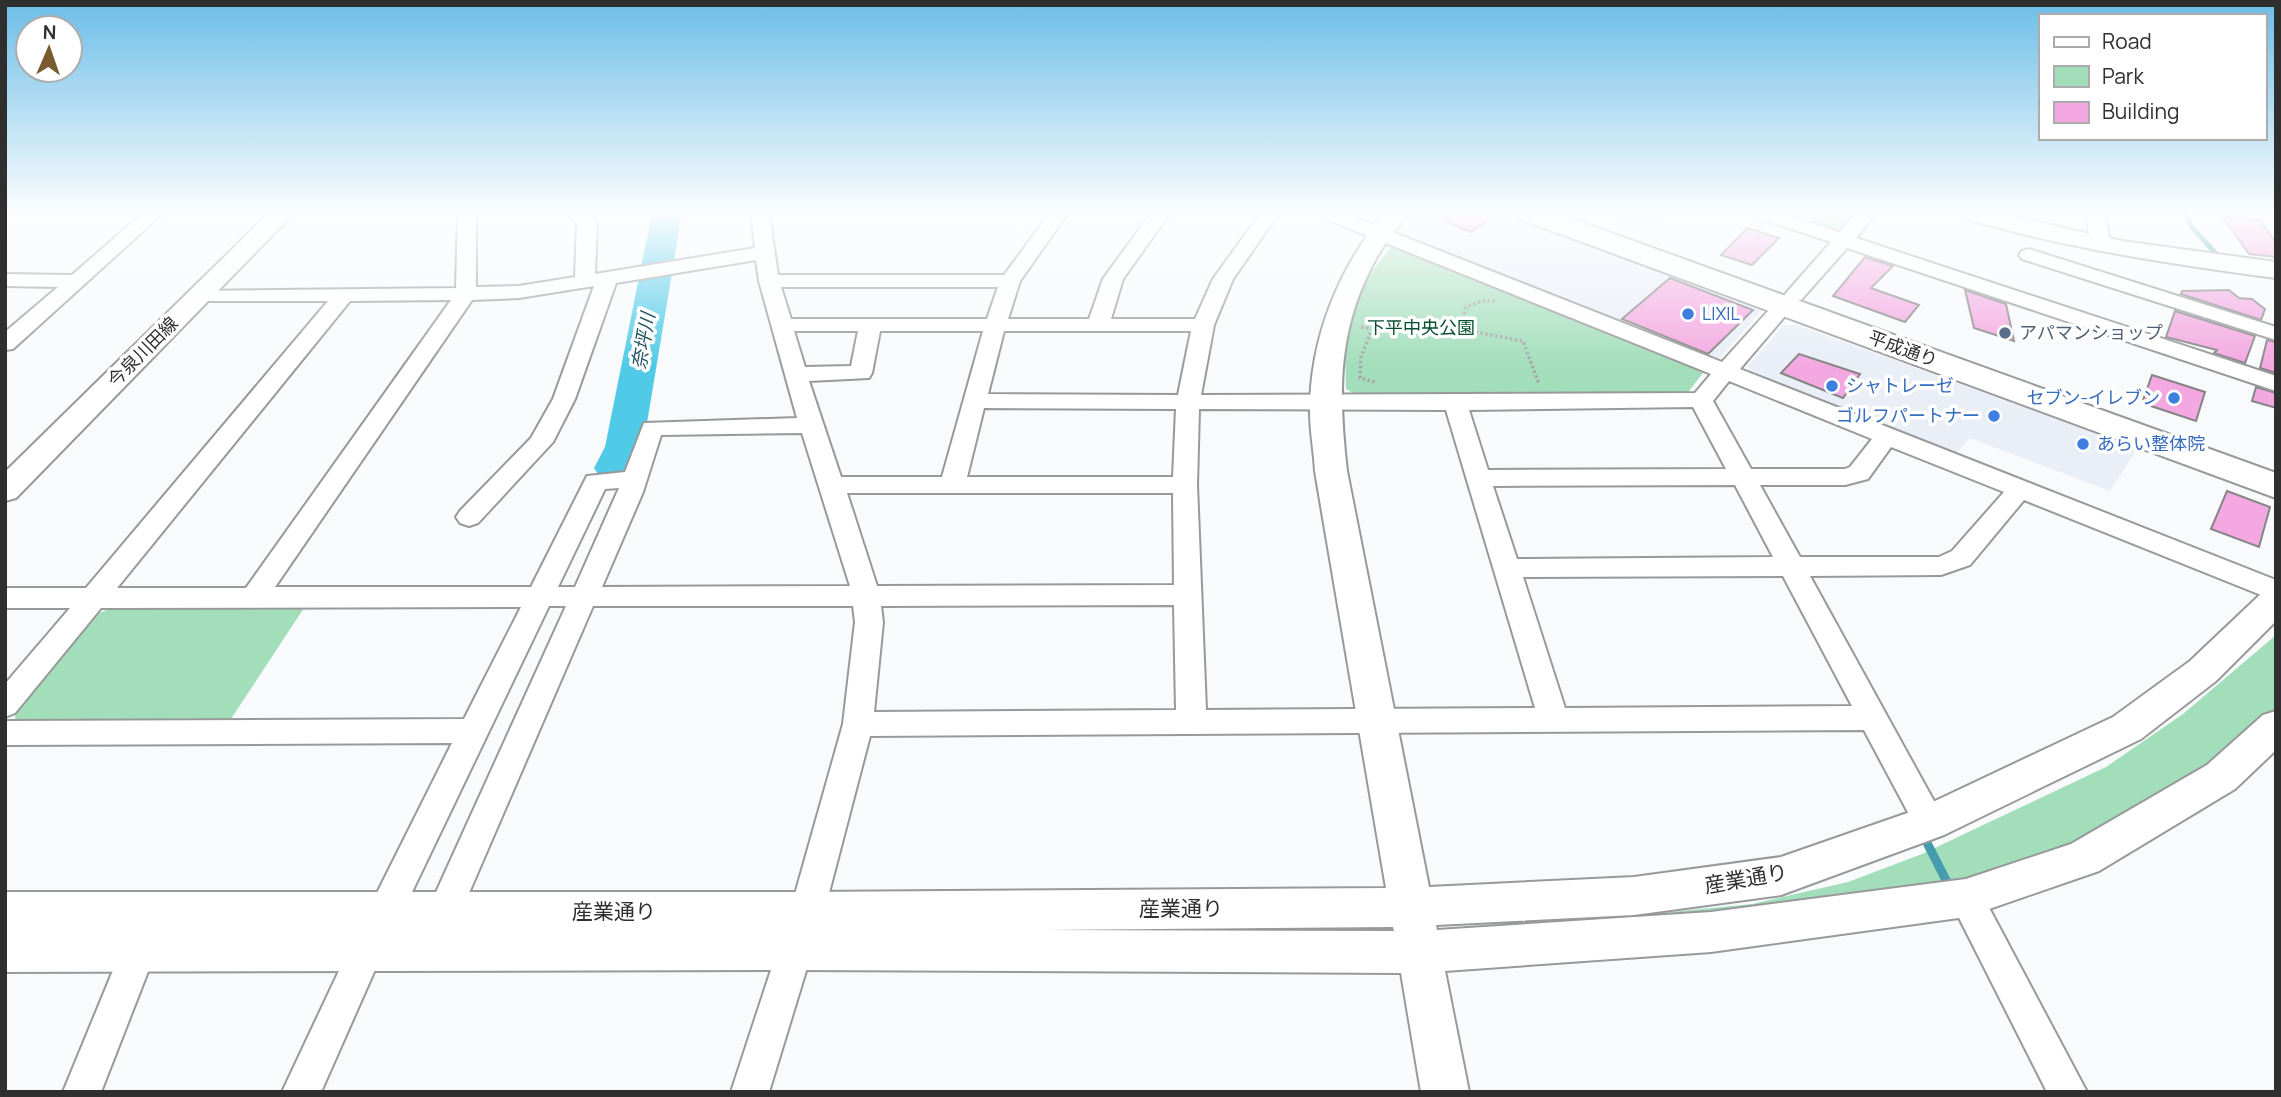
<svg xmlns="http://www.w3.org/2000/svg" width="2281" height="1097" viewBox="0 0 2281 1097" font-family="Manrope,'Noto Sans JP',sans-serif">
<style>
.built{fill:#e9eef7}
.green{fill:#a3deba}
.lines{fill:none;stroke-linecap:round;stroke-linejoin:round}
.stream-far1{stroke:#469caf;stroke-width:5}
.stream{stroke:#469caf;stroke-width:9}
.river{fill:#50cae6;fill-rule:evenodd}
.building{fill:#f3a8e1;stroke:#868485;stroke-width:2}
.minor-casing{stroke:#98999b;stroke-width:4}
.tertiary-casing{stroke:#98999b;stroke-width:4}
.primary-casing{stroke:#98999b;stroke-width:4}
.path{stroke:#a6a7a8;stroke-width:3.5;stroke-dasharray:2.5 2.5;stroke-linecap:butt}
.minor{fill:#fff;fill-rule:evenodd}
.tertiary{fill:#fff;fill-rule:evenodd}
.primary{fill:#fff;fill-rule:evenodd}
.shop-dot{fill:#3f7fe0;stroke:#fff;stroke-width:2.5}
.service-dot{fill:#5c6f8a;stroke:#fff;stroke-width:2.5}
.labels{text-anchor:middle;stroke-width:7;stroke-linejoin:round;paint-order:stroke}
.shop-label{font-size:18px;fill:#366cbe;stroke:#fff;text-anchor:start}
.park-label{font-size:18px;fill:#07502f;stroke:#fff}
.service-label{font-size:18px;fill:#4e5e75;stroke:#fff;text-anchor:start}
.street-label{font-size:18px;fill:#2f2f30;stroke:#fff}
.water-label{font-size:19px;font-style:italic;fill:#235662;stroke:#fff}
.near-street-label{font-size:21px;fill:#2f2f30;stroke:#fff}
</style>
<rect width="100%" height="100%" fill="#f9fafc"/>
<g class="built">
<path d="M1419 213H1503L1762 310 1718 360 1409 238 1405 231Z"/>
<path d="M1597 213H1671L1649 231Z"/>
<path d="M1784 325H1797L2138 448 2110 491 1970 438 1956 453 1752 375 1748 366Z"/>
</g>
<g class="green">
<path d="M1775 213H1853L1836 233Z"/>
<path d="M1406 247 1707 368 1685 396 1360 397 1346 389 1345 336 1365 281 1390 248Z"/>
<path d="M115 607 304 608 227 725 17 724 14 713 91 616Z"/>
<path d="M2276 635V719L2130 823 2018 865 1934 886 1780 908 1565 921 1484 923 1660 913 1752 904 1848 882 1922 854 2106 767 2183 714Z"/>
</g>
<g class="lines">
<path class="stream-far1" d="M2185 213 2191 226 2219 257"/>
<path class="stream" d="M1922 833 1950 888"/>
<path class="river" d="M652 213H682L643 447 628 477 614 481 600 477 594 468 605 447Z"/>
</g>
<g class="building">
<path d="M1424 213H1499L1471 232Z"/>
<path d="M2222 216 2260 220 2276 243V257L2249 254Z"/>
<path d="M1747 228 1779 238 1752 265 1721 255Z"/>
<path d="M1865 257 1893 266 1871 288 1919 305 1905 322 1833 296Z"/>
<path d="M1670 278 1753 310 1708 354 1622 319Z"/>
<path d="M1965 290 2006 304 2014 341 1974 328Z"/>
<path d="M2229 290 2239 298 2252 299 2265 309 2261 320 2181 294 2182 291Z"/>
<path d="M2175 311 2255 336 2245 363 2214 353 2217 350 2166 337Z"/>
<path d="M2267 340 2276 342V373L2260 368Z"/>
<path d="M1799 354 1860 374 1843 398 1781 373Z"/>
<path d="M2152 375 2205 392 2196 421 2142 403Z"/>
<path d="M2256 387 2276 393V408L2252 401Z"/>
<path d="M2227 491 2270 507 2259 547 2211 529Z"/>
</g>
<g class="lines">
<g class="minor-casing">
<g id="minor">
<path d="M143 213H163L13 349 5 350V332L58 287 5 286V274L72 275Z"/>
<path d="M458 213H476V287L519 286 575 277 577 224 567 213H587L597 223 595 274 755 248 751 213H769L778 275H1004L1050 213H1068L1020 281 1008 319H1089L1103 279 1151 213H1170L1123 279 1111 319H1195L1213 279 1261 213H1279L1233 279 1214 325 1201 395 1695 393 1711 374 1321 217 1319 213H1344L1722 362 1777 301 1786 299 1784 296 1787 292 1831 242 1755 217 1753 213H1780L1839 232 1857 213H1876L1856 238 2276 376V391L1847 248 1801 300 1792 302 1794 305 1791 309 1740 369 2276 580V601L2024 500 1970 565 1941 575 1810 576 1946 823 1941 833 1930 837 1919 833 1864 730 870 736 824 912 769 1092H731L790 912 843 724 855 622 853 606H593L456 923 444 927 432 923 427 912 566 606H549L378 963 321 1092H282L354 939 452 743 5 745V721L464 719 521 607 101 608 15 713 5 717V684L70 608H5V588H86L328 301H200L193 299 190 295 193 291 456 288ZM756 260 759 281 797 418 644 423 625 472 587 476 531 587H275L472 300 519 298 594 286 553 399 531 438 460 511 456 517 460 523 469 526 478 523 553 442 575 399 616 283ZM781 287H998L987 319H791ZM451 300 246 588H117L350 301ZM794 331H858L851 366 805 367ZM880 331H983L942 477H841L809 381 869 378 872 373ZM1004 331H1191L1178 395 988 394ZM1729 381 1872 439 1850 467 1845 469H1751L1713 401ZM1693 407 1726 469 1488 470 1469 410ZM984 408 1176 409 1173 477H967ZM1199 409 1446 410 1535 708 1206 710 1197 485ZM802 433 850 586 602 587 643 492 661 435ZM1891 447 2004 492 1952 551 1939 557H1800L1760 485H1845L1868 479ZM1735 485 1773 557 1517 559 1493 486ZM619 488 575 587H558L605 489ZM847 493H1173L1174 585 877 586ZM1783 576 1852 706 1565 708 1523 577ZM1174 605 1176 710 874 712 883 622 881 606Z"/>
<path d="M2086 213H2104L2111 246 2108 250H2094L2091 246Z"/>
<path d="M2029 249 2276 327V340L2022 259 2019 255 2022 251Z"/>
<path d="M1966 883 1978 887 2087 1092H2047L1949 898 1954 887Z"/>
<path d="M138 935 150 939 156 951 101 1092H63L126 939Z"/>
</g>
</g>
<g class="tertiary-casing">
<g id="tertiary">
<path d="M269 213H294L16 498 5 501V472Z"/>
<path d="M1384 213H1408C1398 228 1386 241 1377 257 1337 328 1338 393 1347 471L1429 887 1634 877 1781 857 1916 810 2113 717 2190 661 2264 591 2276 588V621L2216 681 2141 739 1944 835 1781 895 1634 915 1436 925 1437 930 1711 912 1966 879 2071 844 2207 765 2263 715 2276 711V750L2235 789 2099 871 1966 917 1711 952 1445 971 1469 1092H1421L1401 973 795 970 5 972V892H807L1386 888 1315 471C1314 451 1310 432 1310 412 1310 338 1338 270 1384 213ZM1393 927 1394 931 1043 930Z"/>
<path d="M1959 213H1997L2122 241 2276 262V278C2170 264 2065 248 1963 218Z"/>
</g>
</g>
<g class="primary-casing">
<path id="primary" d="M1516 213H1556L2276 473V498L1520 219Z"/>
</g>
<g class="path">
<path d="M1495 301H1482L1466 307 1463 318 1476 332 1523 341 1539 384"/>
<path d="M1361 327 1372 329 1361 357 1360 378 1375 382"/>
</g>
<use href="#minor" class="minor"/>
<use href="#tertiary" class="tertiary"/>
<use href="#primary" class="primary"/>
</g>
<linearGradient id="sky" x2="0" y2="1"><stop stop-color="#6bbde7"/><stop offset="0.58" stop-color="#fcfdfe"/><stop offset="1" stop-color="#fcfdfe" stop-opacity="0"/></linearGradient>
<rect width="2281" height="366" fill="url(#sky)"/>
<g class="shop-dot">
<circle cx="1688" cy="314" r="7"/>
<circle cx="1832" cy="386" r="7"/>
<circle cx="2174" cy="398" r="7"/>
<circle cx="1994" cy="416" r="7"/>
<circle cx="2083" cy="444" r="7"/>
</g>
<circle class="service-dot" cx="2005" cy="333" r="7"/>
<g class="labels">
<g class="shop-label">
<text x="1702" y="320">LIXIL</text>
<text x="1846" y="392">シャトレーゼ</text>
<text x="2160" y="404" text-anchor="end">セブン-イレブン</text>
<text x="1980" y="422" text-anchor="end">ゴルフパートナー</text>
<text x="2097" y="450">あらい整体院</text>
</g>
<g class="park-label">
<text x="1421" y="334">下平中央公園</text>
</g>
<g class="service-label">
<text x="2019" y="339">アパマンショップ</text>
</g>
<g class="street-label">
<text transform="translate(1903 349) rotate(20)" y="6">平成通り</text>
<text transform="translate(143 352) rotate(-45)" y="6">今泉川田線</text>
</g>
<g class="water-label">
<text transform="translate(643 341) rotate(-80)" y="7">奈坪川</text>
</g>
<g class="near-street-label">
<text transform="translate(1746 879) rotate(-10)" y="7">産業通り</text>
<text x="1181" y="916">産業通り</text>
<text x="614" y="919">産業通り</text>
</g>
</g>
<rect width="2281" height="1097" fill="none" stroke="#2f2f30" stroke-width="14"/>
<rect x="2039" y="14" width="228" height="126" fill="#ffffff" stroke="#acacac" stroke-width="2"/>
<rect x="2054" y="37" width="35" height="10" fill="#ffffff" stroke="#acacac" stroke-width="2"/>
<text x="2102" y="49" font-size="21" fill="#2f2f30">Road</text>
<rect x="2054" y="66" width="35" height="21" fill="#a3deba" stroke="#acacac" stroke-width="2"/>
<text x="2102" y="84" font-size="21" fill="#2f2f30">Park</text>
<rect x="2054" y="102" width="35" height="21" fill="#f3a8e1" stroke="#acacac" stroke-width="2"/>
<text x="2102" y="119" font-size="21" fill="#2f2f30">Building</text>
<g transform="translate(49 49) rotate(2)"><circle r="33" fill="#ffffff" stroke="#acacac" stroke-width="2"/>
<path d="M0-5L12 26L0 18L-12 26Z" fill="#7a5b30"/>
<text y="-10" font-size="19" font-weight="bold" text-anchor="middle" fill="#2f2f30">N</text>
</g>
</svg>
